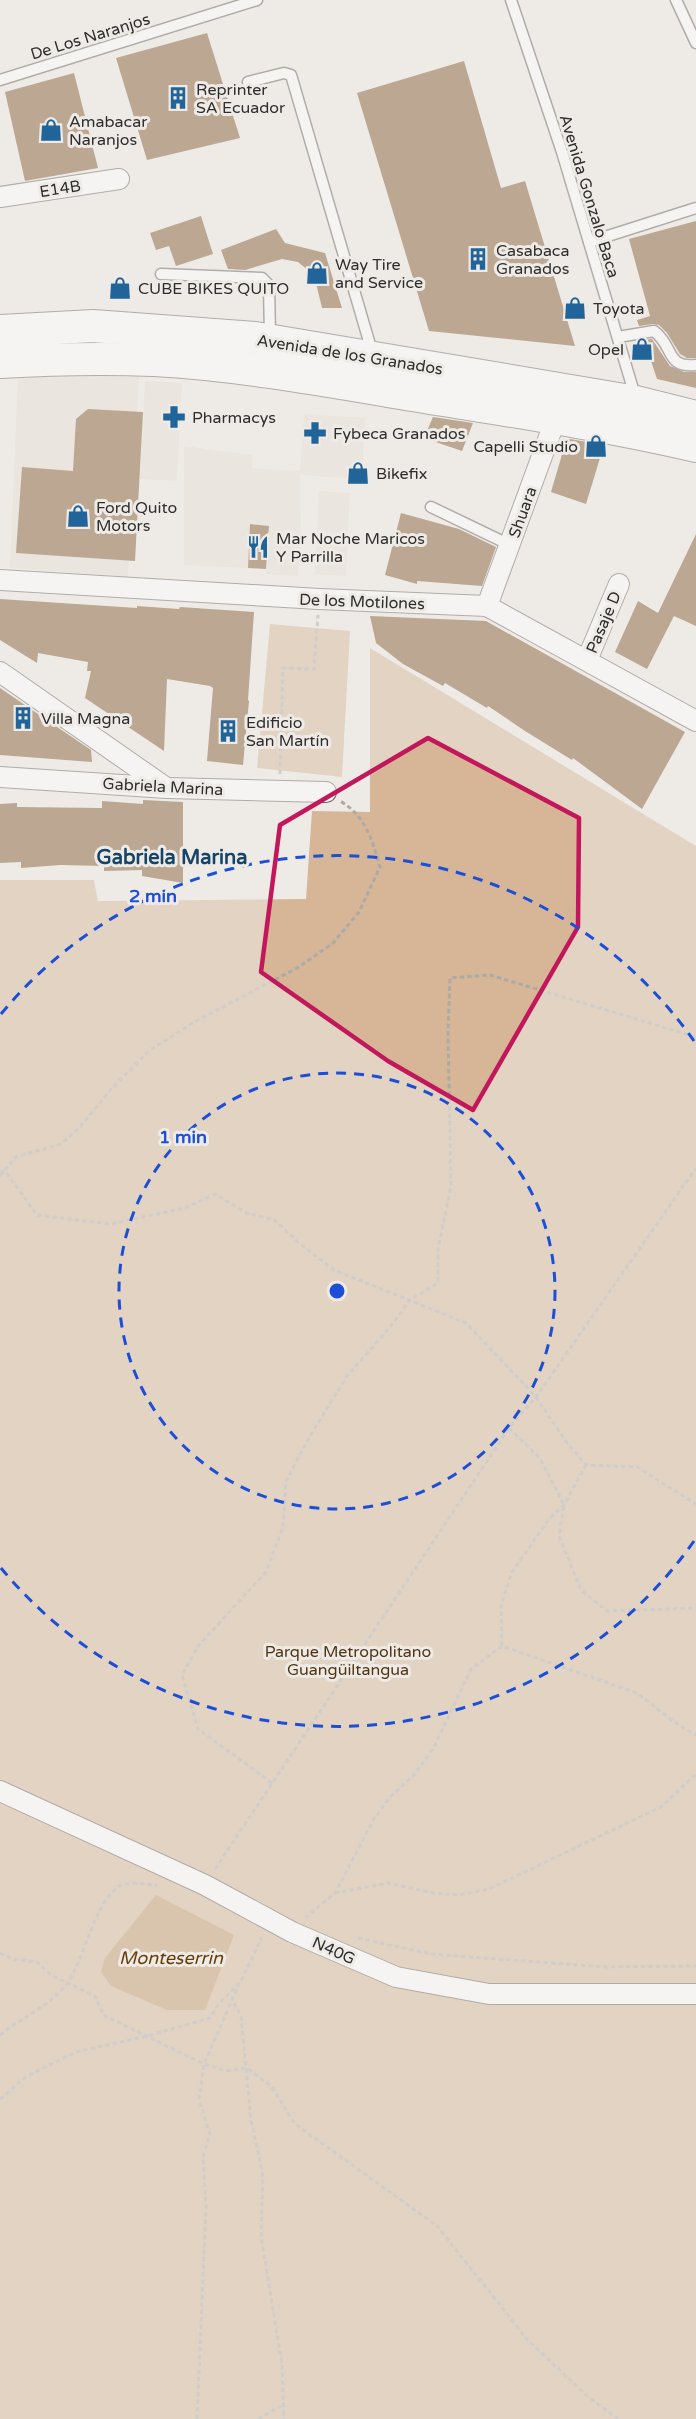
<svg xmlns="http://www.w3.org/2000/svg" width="696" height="2419" viewBox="0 0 696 2419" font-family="'Varela Round',sans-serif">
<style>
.built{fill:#e6ddd5}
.green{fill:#d6b697}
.water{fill:#bf9469}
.building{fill:#7c552a}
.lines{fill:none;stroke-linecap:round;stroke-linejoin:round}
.lane-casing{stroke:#63605d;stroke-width:13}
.street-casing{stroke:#63605d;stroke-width:22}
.primary-casing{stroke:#63605d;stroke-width:34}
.path{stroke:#acaaa7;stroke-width:3;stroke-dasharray:4.5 3;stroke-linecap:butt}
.lane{stroke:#fff;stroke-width:10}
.street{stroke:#fff;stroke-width:20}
.primary{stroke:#fff;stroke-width:32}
.marked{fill:none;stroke:#c2185b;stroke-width:4.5;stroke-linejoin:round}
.ring{fill:none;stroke:#1d4ed8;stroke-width:3;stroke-dasharray:10 8}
.labels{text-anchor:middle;stroke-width:6;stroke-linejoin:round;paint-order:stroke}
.street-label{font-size:16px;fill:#2f2e2d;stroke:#eeebe7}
.poi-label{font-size:16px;fill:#2f2e2d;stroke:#eeebe7;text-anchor:start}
.park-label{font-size:16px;fill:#523411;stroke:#eeebe7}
.water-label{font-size:18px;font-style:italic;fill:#683e06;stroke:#eeebe7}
.quarter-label{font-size:20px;font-weight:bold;fill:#154468;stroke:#eeebe7}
.centre{fill:#1d4ed8;stroke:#eeebe7;stroke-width:3}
.ring-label{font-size:18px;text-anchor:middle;font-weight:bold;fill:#1d4ed8;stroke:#eeebe7;stroke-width:6;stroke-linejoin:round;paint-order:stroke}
</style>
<rect width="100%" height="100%" fill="#eeebe7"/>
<g class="built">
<path d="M18 374 139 377 128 577 10 568Z"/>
<path d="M145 381 182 383 177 481 140 479Z"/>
<path d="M304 414 365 418 362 479 300 475 301 529 298 576 266 574 269 526 250 524 248 568 184 565V446L252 455V468L300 471Z"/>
<path d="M319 491 350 493 346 576 315 574Z"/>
</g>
<g class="green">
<path d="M270 624 350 631 342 777 257 768Z"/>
<path d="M370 648 696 846V2419H0V880H94L98 901 306 899 312 811 370 812Z"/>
</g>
<path class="water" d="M156 1895 234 1935 205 2010H167L111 1986 101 1972 105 1958Z"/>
<g class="building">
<path d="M207 33 240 138 147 160 116 58Z"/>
<path d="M464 61 501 188 525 181 575 346 429 331 357 93Z"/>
<path d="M74 73 98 168 25 181 5 92Z"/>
<path d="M201 216 213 254 176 266 169 246 156 250 150 233Z"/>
<path d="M696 221V358H687L680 354 667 333 659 325 653 324 639 326 637 320 650 316 629 239Z"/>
<path d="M276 229 285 243 325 253 342 308H322L314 275 298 262 282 259 245 270 228 269 221 250Z"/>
<path d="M652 339 670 366 684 372H696V388L657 379 644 340Z"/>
<path d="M88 409 143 412 135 561 16 553 22 467 73 471 76 419Z"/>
<path d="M433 417 473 423 462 451 424 438Z"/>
<path d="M570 439 604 445 586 504 551 492 566 441Z"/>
<path d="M401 513 459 529 496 547 482 586 417 581V584L385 575Z"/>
<path d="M250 524 269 526 266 569 248 568Z"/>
<path d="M696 534V626L674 616 647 669 615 652 638 601 658 613Z"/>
<path d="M0 599 137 608V606L179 609 180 607 254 612 248 700 249 701 243 765 207 761 213 688 210 686 167 679 164 751 85 698 91 671H87L88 662 38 653 37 663 0 640Z"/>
<path d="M370 616 486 621 685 732 642 809 573 758 572 760 525 731 488 706 487 708 445 683 443 686 403 664 376 643Z"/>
<path d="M0 688 91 750 92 762 0 755Z"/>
<path d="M143 800 183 802V883L142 876V870L104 871V866L60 865 21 868V862L0 863V804L17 803V807L102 808V801L143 804Z"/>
</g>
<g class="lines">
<g class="lane-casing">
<g id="lane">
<path d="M511 0 562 152 636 399"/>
<path d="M676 0 696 43"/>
<path d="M0 80 257 0"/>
<path d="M248 82 284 73 291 75 373 355"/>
<path d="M589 242 696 208"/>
<path d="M161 274 262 278 269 285 270 337"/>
<path d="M618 337 654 331C675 347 665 368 696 365"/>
<path d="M431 507 510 545"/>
</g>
</g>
<g class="street-casing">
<g id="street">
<path d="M0 197 119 179"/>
<path d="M0 580 319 599 487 606 696 721"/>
<path d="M487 606 556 418"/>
<path d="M587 660 619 584"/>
<path d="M0 672 165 787"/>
<path d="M0 777 167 788 326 792"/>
<path d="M0 1791 205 1885 292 1932 396 1977 489 1994H696"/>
</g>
</g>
<g class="primary-casing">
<g id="primary">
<path d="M0 331 93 326 255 338 636 402 696 417"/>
<path d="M0 362C51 359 103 358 154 360 247 365 345 384 437 399 524 413 611 426 696 446"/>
</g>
</g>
<g class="path">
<path d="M280 774 283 668 314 669 318 615"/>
<path d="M0 1172 5 1171 37 1215 110 1224 185 1208 215 1194 247 1213 275 1220 299 1243 334 1270 466 1323 536 1397 565 1440 586 1465 637 1467 696 1504"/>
<path d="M0 1176 16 1157 61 1144 80 1127 112 1088 150 1050 196 1021 299 967 333 943 359 912 380 867C372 840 366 816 340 801"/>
<path d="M509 1428 540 1458 564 1505 559 1536 581 1590 607 1611 696 1608"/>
<path d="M502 1646 501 1605 512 1572 549 1519 564 1505 586 1465"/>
<path d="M272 1783 198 1729 182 1675 198 1646 266 1572 283 1527 286 1481 307 1441 347 1376 391 1326 410 1300 438 1283V1249L451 1186 448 1033 450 978 490 975 696 1037"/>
<path d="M215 1869 509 1428 536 1397 696 1168"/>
<path d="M335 1893 388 1883 433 1893 459 1895 489 1889 661 1807 696 1774"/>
<path d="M305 1918 335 1893 374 1819 391 1796 414 1775 434 1747 471 1669 502 1646 637 1693 677 1724 696 1735"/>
<path d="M358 1938 431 1954 605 1967 696 1966"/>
<path d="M0 1953 13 1959 37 1962 51 1975 95 1996 103 2015 204 2064 226 2071 247 2068 271 2086 295 2124 437 2226 527 2339 587 2396 618 2419"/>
<path d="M234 2003 241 2016 251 2120 263 2176 261 2236 282 2364 284 2419"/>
<path d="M0 2035C22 2017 51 2006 68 1982 84 1959 96 1899 120 1886 131 1880 145 1885 157 1885"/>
<path d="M0 2099 27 2076 76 2052 147 2036 210 2018 218 2005 241 1981 262 1937"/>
<path d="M197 2419 206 2207 203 2157 210 2135 199 2099 204 2064 239 1984"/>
<path d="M258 2419 283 2405"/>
</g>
<use href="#lane" class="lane"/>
<use href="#street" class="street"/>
<use href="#primary" class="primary"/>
</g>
<path d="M0 0H696V2419H0ZM428 738 579 818 578 927 473 1110 388 1061 261 972 280 825Z" fill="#eeebe7" fill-opacity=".55" fill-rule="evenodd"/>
<path class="marked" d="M428 738 579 818 578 927 473 1110 388 1061 261 972 280 825Z"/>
<g class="ring">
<circle cx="337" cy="1291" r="218"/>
<path d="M694 1541A436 436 0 0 1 1 1568M1 1014A436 436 0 0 1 694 1041"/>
</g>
<defs>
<g id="building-bare" transform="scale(1.8)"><path d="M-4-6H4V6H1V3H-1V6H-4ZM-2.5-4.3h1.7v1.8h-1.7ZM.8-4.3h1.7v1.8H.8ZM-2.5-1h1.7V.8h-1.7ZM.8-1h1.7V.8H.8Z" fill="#206499" stroke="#eeebe7" stroke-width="2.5" paint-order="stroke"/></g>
<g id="shop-bare" transform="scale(1.8)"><path d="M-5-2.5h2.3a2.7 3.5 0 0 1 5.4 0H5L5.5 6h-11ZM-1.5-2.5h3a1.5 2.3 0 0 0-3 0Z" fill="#206499" stroke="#eeebe7" stroke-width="2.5" paint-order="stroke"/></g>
<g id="pharmacy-bare" transform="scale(1.8)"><path d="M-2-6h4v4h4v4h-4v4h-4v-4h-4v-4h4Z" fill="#206499" stroke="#eeebe7" stroke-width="2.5" paint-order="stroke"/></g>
<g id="restaurant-bare" transform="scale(1.8)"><path d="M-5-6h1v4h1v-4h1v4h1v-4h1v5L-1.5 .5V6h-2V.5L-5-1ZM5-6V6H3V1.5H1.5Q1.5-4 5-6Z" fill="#206499" stroke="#eeebe7" stroke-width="2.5" paint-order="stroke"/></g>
</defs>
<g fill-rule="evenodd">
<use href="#building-bare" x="178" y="98"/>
<use href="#shop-bare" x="51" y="130"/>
<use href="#building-bare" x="478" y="259"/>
<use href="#shop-bare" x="317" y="273"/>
<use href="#shop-bare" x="120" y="288"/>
<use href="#shop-bare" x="575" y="308"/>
<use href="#shop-bare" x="642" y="349"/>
<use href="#pharmacy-bare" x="174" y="417"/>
<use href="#pharmacy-bare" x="315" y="433"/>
<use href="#shop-bare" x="596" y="446"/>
<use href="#shop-bare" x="358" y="473"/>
<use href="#shop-bare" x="78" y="516"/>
<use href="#restaurant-bare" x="258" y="547"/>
<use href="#building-bare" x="23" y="718"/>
<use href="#building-bare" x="228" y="731"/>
</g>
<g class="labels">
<g class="street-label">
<text transform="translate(90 36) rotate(-17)" y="6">De Los Naranjos</text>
<text transform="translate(60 188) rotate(-9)" y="6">E14B</text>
<text transform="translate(590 196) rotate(73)" y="6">Avenida Gonzalo Baca</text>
<text transform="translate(350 354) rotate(9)" y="6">Avenida de los Granados</text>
<text transform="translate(522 512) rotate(-70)" y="6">Shuara</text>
<text transform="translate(362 601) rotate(2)" y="6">De los Motilones</text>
<text transform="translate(603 622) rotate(-67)" y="6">Pasaje D</text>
<text transform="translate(163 786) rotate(3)" y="6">Gabriela Marina</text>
<text transform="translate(334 1950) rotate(24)" y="6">N40G</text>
</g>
<g class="poi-label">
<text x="196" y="95">Reprinter<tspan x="196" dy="18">SA Ecuador</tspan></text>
<text x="69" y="127">Amabacar<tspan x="69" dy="18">Naranjos</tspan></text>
<text x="496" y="256">Casabaca<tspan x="496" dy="18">Granados</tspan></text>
<text x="335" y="270">Way Tire<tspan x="335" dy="18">and Service</tspan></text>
<text x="138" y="294">CUBE BIKES QUITO</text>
<text x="593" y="314">Toyota</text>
<text x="624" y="355" text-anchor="end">Opel</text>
<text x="192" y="423">Pharmacys</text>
<text x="333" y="439">Fybeca Granados</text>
<text x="578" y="452" text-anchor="end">Capelli Studio</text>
<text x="376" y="479">Bikefix</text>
<text x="96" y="513">Ford Quito<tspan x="96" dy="18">Motors</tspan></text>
<text x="276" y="544">Mar Noche Maricos<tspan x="276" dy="18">Y Parrilla</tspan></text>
<text x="41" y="724">Villa Magna</text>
<text x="246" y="728">Edificio<tspan x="246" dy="18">San Martín</tspan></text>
</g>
<g class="park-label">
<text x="348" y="1657">Parque Metropolitano<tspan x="348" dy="18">Guangüiltangua</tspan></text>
</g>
<g class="water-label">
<text x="171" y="1964">Monteserrin</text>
</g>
<g class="quarter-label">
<text x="172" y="864">Gabriela Marina</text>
</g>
</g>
<circle cx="337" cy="1291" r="9" class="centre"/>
<g class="ring-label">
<text x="153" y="902">2 min</text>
<text x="183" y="1143">1 min</text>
</g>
</svg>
